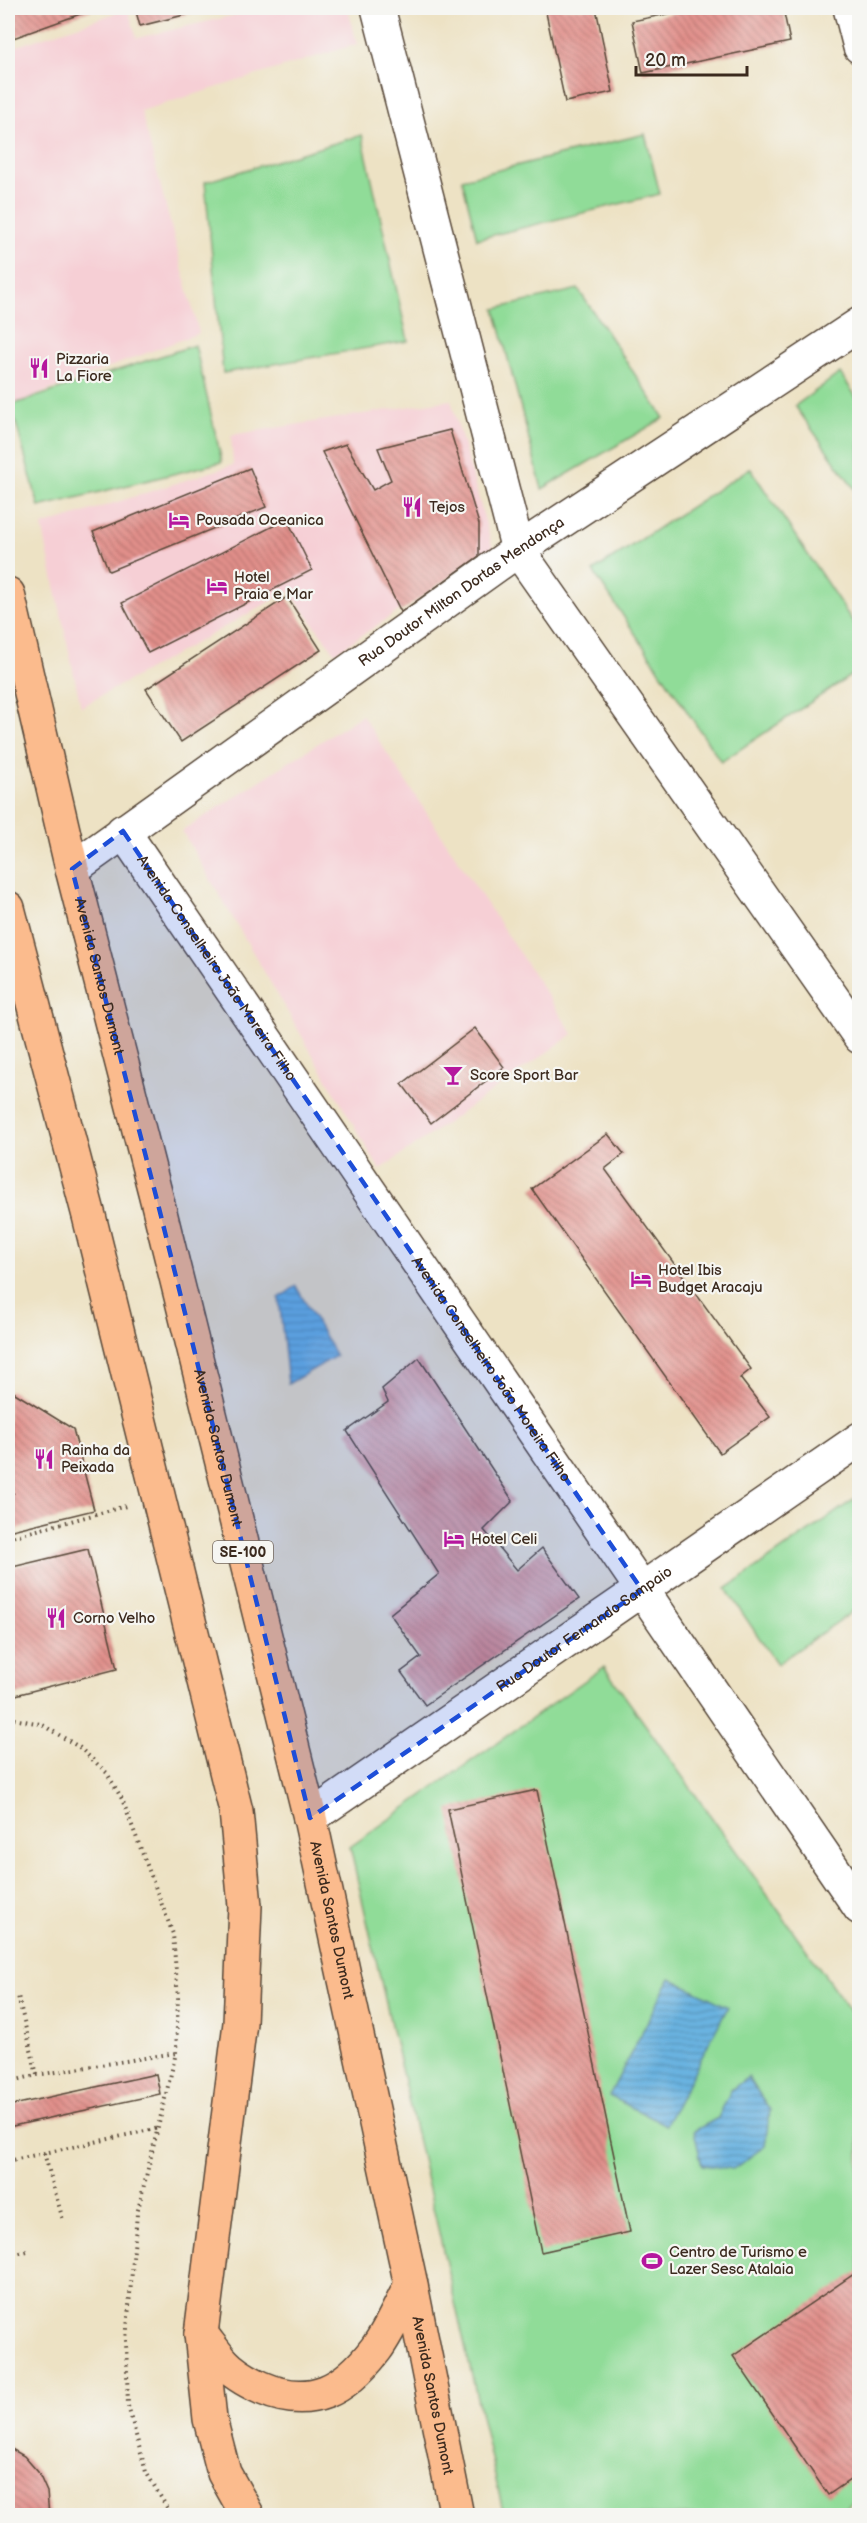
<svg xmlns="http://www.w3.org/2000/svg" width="867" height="2523" viewBox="0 0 867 2523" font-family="'Balsamiq Sans',sans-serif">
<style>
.built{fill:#f6cfd5}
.grass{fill:#90dc98;stroke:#66835b;stroke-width:1.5}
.water{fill:url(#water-rules);stroke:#526e80;stroke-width:1.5}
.building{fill:url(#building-back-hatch)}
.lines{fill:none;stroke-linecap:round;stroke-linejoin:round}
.minor-casing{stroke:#564637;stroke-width:36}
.primary-casing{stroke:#564637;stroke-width:36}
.path{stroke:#564637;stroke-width:4;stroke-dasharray:1.5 4.5;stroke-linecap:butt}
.minor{stroke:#fff;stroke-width:33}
.primary{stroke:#fbbb8d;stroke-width:33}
.marked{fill:#1d4ed8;fill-opacity:0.2;stroke:#1d4ed8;stroke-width:4.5;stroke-dasharray:12 8;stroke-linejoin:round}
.labels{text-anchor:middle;stroke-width:4.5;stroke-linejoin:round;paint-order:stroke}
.shield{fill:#f6f6f2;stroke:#73675e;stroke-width:1.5}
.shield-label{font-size:14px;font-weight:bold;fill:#3b2a1e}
.poi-label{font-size:15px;fill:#3b2a1e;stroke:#f6f6f2;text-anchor:start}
.street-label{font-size:15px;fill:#3b2a1e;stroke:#f6f6f2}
</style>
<defs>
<pattern id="water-rules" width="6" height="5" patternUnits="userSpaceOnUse" patternTransform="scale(1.5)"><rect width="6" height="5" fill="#69b3e1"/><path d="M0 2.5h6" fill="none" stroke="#5892b6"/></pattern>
<pattern id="building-back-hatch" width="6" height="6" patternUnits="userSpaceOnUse" patternTransform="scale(1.5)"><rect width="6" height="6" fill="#e18f8a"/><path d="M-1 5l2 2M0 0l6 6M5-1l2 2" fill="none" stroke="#b87570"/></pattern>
</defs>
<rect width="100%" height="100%" fill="#f6f6f2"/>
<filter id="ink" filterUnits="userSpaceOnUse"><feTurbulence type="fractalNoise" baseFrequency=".0167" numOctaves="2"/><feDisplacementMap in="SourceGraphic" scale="12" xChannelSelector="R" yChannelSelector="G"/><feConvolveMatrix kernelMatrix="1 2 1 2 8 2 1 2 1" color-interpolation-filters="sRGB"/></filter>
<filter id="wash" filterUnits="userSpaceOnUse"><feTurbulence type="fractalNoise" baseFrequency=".008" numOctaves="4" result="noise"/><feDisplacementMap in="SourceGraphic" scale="24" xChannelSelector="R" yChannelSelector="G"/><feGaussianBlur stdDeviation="1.35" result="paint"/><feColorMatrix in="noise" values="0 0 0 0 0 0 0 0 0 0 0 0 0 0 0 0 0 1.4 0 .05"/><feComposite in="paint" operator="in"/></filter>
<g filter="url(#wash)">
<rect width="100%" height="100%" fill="#ede2c4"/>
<g class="built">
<path d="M265 8H348L357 44 141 111 199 333 11 405 8 394V49L128 9 137 38Z"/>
<path d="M451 400 493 549 335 653 289 591 81 707 42 526 233 465 231 435Z"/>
<path d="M362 715 573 1034 380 1170 182 831Z"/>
</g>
<g class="grass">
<path d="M645 134 660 194 477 239 462 179Z"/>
<path d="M362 135 408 341 223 373 205 182Z"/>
<path d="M578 289 664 418 542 489 495 309Z"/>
<path d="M195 345 222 462 39 507 11 405Z"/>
<path d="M840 373 859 401V495L795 406Z"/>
<path d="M750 468 859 631V670L721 762 593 571Z"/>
<path d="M859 1496V1607L777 1664 726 1589Z"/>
<path d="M604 1667 859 2023V2499L833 2516 504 2515 350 1847Z"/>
</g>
<g class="water">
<path d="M296 1286 336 1356 288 1384 279 1298Z"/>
<path d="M670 1978 728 2007 666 2125 609 2096Z"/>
<path d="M748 2077 770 2110 765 2146 733 2169 702 2165 694 2131 718 2118 731 2090Z"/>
</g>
<g id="blocks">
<g class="building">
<path d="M8 8H97L8 40Z"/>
<path d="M135 8H212L140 26Z"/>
<path d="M545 8H596L613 92 565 102Z"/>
<path d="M697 8H783L790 42 643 73 632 21Z"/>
<path d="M450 430 479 524V556L401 612 322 452 346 444 373 490 391 480 378 448Z"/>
<path d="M250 468 266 507 109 571 93 532Z"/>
<path d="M287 519 312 570 148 653 122 603Z"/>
<path d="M287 597 321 650 181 742 146 689Z"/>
<path d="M475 1028 504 1067 431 1123 402 1084Z"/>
<path d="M608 1134 624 1154 605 1169 751 1369 740 1378 770 1417 720 1453 532 1189Z"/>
<path d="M419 1358 513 1501 484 1530 517 1570 542 1548 579 1599 425 1705 401 1672 421 1657 390 1614 439 1574 347 1431 388 1402 382 1389Z"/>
<path d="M10 1390 73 1429 94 1510 8 1531V1494L13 1493 8 1490V1393Z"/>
<path d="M88 1549 117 1669 8 1697V1568Z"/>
<path d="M537 1790 630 2232 541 2252 448 1809Z"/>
<path d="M156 2074 160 2094 8 2127V2106Z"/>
<path d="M860 2270V2473L828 2495 733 2356Z"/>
<path d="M8 2447 24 2456 38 2472 47 2492 49 2516H8Z"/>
</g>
</g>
</g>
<g filter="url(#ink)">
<use href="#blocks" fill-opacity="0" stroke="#564637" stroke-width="1.5"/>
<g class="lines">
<g class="minor-casing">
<g id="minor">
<path d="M378 8 518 550 860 1037"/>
<path d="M850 8 860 47"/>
<path id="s1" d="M123 831 860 1908"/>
<path id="s2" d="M72 869 518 550 860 324"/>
<path id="s3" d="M310 1818 860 1439"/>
</g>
</g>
<g class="primary-casing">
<g id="primary">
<path id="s4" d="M8 594 72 869 157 1200 310 1818 411 2285 457 2516"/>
<path d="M8 908 89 1216 236 1811 245 1906 240 2023 201 2334 210 2419 224 2473 248 2516"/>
<path d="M201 2334C209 2344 216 2354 224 2363 234 2374 249 2382 262 2388 311 2409 345 2390 376 2349 390 2330 400 2306 411 2285"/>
</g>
</g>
<g class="path">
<path d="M8 1538 126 1506"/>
<path d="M8 1718 41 1724 79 1747 107 1773 122 1799 173 1934 178 1998 176 2053 137 2214 126 2340 128 2406 146 2472 172 2516"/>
<path d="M37 2075 176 2053"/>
<path d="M8 2082 37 2075 18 1996"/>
<path d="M44 2153 63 2220"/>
<path d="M8 2161 159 2128"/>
<path d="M8 2256 31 2250"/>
</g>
<use href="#minor" class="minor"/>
<use href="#primary" class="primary"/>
</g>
</g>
<path class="marked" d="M123 831 642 1590 310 1818 157 1200 72 869Z"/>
<defs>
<g id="restaurant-bare" transform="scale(1.62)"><path d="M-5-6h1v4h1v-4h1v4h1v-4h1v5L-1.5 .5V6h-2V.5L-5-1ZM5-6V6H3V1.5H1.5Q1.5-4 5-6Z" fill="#b5179e" stroke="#f6f6f2" stroke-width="2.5" paint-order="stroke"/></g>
<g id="hotel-bare" transform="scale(1.62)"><path d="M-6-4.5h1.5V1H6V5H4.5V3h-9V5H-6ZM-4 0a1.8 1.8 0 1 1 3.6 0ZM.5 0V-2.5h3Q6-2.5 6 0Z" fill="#b5179e" stroke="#f6f6f2" stroke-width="2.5" paint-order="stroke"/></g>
<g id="bar-bare" transform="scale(1.62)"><path d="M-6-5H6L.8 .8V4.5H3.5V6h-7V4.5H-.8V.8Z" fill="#b5179e" stroke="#f6f6f2" stroke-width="2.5" paint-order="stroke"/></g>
<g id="stadium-bare" transform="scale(1.62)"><path d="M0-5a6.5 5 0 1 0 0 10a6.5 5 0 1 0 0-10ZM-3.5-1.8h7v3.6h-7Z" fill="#b5179e" stroke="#f6f6f2" stroke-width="2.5" paint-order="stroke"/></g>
</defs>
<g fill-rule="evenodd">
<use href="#restaurant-bare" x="39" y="368"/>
<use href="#restaurant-bare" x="412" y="507"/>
<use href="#hotel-bare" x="179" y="520"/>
<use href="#hotel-bare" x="217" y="586"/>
<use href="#bar-bare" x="453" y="1075"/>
<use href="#hotel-bare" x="641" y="1279"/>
<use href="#restaurant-bare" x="44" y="1459"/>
<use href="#hotel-bare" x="454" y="1539"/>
<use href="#restaurant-bare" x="56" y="1618"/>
<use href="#stadium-bare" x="652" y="2261"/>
</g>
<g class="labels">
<rect class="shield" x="213" y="1541" width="60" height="22" rx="4.5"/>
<g class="shield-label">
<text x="243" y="1557">SE-100</text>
</g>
<g class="poi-label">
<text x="56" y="364">Pizzaria<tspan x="56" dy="17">La Fiore</tspan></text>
<text x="429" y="512">Tejos</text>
<text x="196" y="525">Pousada Oceanica</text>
<text x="234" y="582">Hotel<tspan x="234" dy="17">Praia e Mar</tspan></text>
<text x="470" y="1080">Score Sport Bar</text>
<text x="658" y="1275">Hotel Ibis<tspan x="658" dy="17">Budget Aracaju</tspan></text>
<text x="61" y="1455">Rainha da<tspan x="61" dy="17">Peixada</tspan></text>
<text x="471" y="1544">Hotel Celi</text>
<text x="73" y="1623">Corno Velho</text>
<text x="669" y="2257">Centro de Turismo e<tspan x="669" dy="17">Lazer Sesc Atalaia</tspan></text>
</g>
<g class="street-label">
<text dy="5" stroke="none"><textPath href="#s2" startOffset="478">Rua Doutor Milton Dortas Mendonça</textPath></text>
<text dy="5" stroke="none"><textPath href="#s1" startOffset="166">Avenida Conselheiro João Moreira Filho</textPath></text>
<text dy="5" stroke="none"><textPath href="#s4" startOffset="393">Avenida Santos Dumont</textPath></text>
<text dy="5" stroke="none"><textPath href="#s1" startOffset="652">Avenida Conselheiro João Moreira Filho</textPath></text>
<text dy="5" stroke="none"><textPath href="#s4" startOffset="879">Avenida Santos Dumont</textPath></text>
<text dy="5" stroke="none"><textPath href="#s3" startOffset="333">Rua Doutor Fernando Sampaio</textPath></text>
<text dy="5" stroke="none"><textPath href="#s4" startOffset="1365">Avenida Santos Dumont</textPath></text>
<text dy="5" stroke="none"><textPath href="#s4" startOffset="1851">Avenida Santos Dumont</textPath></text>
</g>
</g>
<rect width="867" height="2523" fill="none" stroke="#f6f6f2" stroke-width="30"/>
<path d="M636 66v9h111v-9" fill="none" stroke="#3b2a1e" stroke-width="3"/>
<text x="645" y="66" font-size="18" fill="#3b2a1e" stroke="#f6f6f2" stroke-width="4.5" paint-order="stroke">20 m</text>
</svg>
